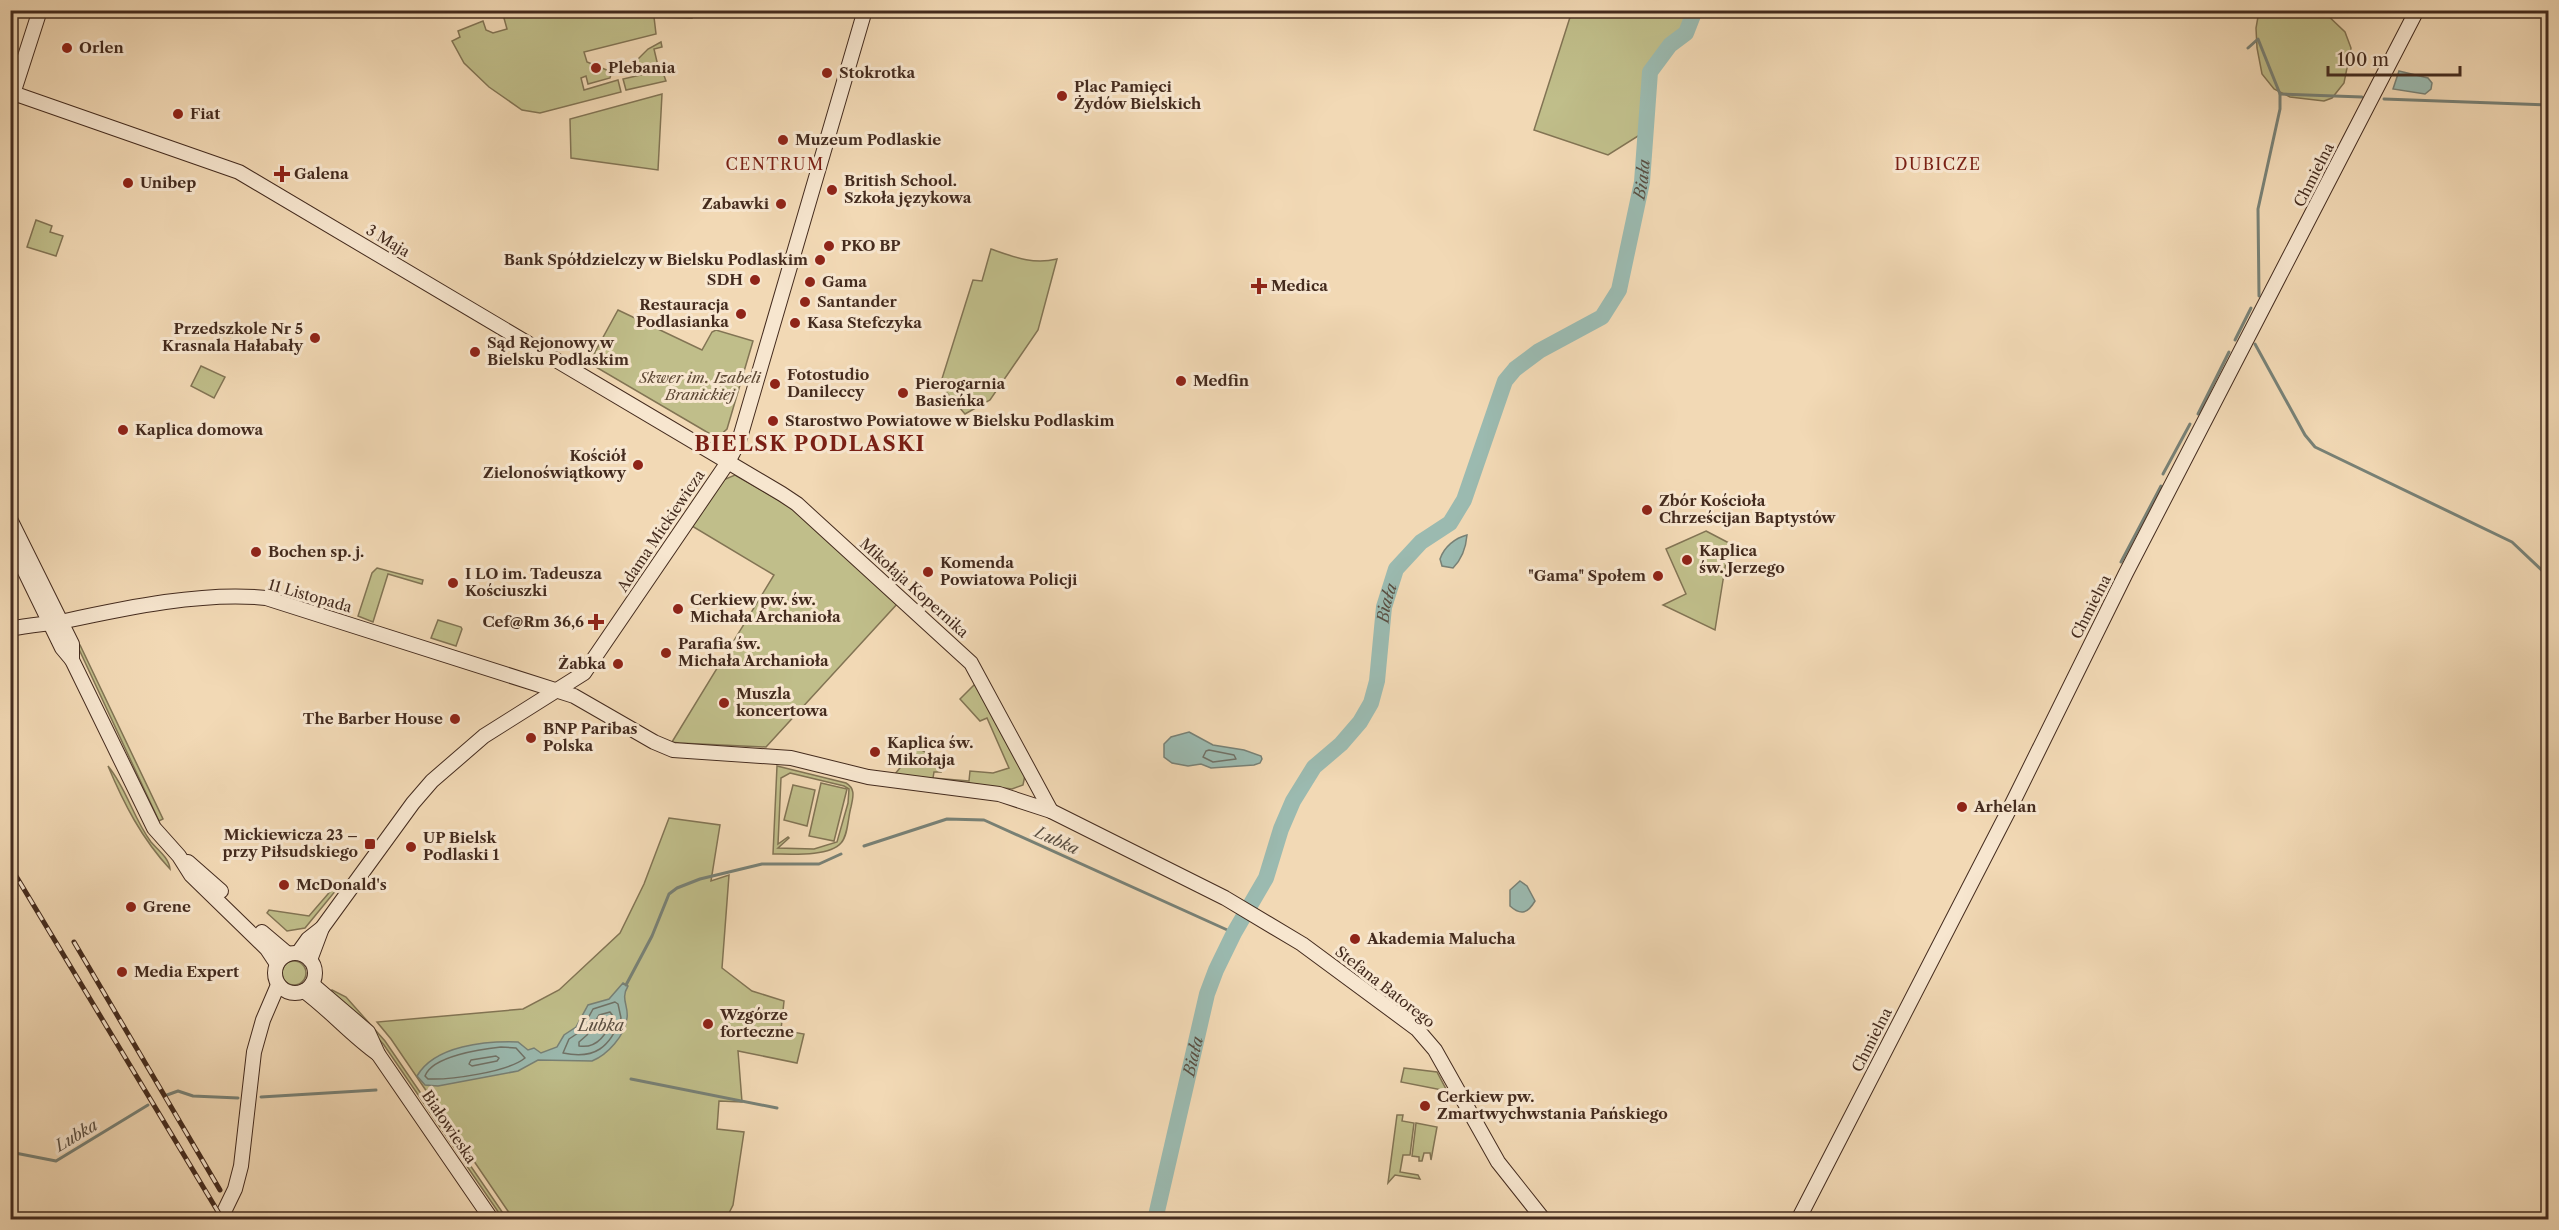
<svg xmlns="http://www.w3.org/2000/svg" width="2559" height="1230" viewBox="0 0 2559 1230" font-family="'Libre Caslon Text',serif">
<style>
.green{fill:#c0be8a;stroke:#827454;stroke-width:1.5;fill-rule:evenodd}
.water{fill:#9bbab0;stroke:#788176;stroke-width:1.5}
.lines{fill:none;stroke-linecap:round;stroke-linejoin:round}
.shore{stroke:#707267;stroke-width:1.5}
.stream{stroke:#788176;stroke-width:3}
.river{stroke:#9bbab0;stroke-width:16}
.secondary-casing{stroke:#442b1e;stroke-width:16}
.secondary{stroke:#f7e6cf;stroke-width:14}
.rail-casing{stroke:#442b1e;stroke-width:5}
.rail{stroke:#f7e6cf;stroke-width:3;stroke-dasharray:9;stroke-linecap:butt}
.poi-dot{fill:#8f2418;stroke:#f7e6cf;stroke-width:2}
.labels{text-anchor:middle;stroke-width:6;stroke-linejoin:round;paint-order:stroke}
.poi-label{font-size:15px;font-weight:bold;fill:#442b1e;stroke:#f7e6cf;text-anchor:start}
.street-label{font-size:15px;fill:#442b1e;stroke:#f7e6cf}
.park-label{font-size:15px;font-style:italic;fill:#5d4834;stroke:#f7e6cf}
.neighbourhood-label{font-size:16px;letter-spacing:1.5px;fill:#7a1f14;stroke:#f7e6cf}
.water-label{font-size:16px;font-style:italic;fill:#5a4f42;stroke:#f7e6cf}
.district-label{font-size:21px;font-weight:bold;letter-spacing:1.5px;fill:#7a1f14;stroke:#f7e6cf}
</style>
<rect width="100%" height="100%" fill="#f2d9b5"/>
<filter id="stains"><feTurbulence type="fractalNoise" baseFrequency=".00333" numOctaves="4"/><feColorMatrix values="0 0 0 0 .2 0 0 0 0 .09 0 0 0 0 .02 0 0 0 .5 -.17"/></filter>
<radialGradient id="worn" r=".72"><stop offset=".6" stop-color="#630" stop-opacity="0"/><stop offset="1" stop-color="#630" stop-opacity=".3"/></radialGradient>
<g class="green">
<path d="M502 11V10L692 11V18L654 17 656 34 584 52 587 62 614 73 611 74 610 78 588 84 586 76 581 78 584 90 618 80 621 92 540 113 522 110 489 87 464 63 452 41 460 37 458 31 483 21 486 30 493 33 507 29Z"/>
<path d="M1572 11H1695L1686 33 1670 45 1650 72 1646 131 1608 155 1534 130Z"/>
<path d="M2259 11H2323L2345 32 2351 48 2344 83 2332 98 2324 101 2290 97 2274 89 2262 74 2257 48 2256 28Z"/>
<path d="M661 42 662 47 654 49 658 66 627 74 625 72 648 49Z"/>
<path d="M662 70 666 81 626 90 623 79Z"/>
<path d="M662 94 658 170 571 158 570 119Z"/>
<path d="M36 220 52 226 50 232 63 236 56 256 27 247Z"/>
<path d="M991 249C1014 257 1033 265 1057 259L1038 330 990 400 965 414 940 385 972 283 973 280 982 281Z"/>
<path d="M618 310 702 350 712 332 716 330 753 341 727 429 717 438 589 363Z"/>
<path d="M201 366 225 377 214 398 191 386Z"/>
<path d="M735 475 794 509 898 603 766 747 679 743 672 742 774 575 692 526 723 480Z"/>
<path d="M1706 531 1729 543 1715 630 1663 605 1686 594 1666 549Z"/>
<path d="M377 568 423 580 422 584 388 574 373 622 358 616 372 573Z"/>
<path d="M438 620 461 627 462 629 456 646 431 638Z"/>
<path d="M77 645H80L163 819 159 821Z"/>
<path d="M975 684 1025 775 1023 785 1012 789 895 774 917 747 933 757H918V764L940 767 941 772H934L933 778 969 781 970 771 993 773 1009 768 987 718 980 721 960 699Z"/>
<path d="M108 766C127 789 133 818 151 842 158 850 169 858 170 869 142 839 124 804 108 766Z"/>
<path d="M777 766 846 783C856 789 853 797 851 807 848 817 848 836 841 843 829 857 790 854 773 854ZM790 773 844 786 849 789 848 803 837 842 814 849 778 848 789 838 788 837 778 844 781 778Z"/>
<path d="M821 783 847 789 834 841 809 836Z"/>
<path d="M793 785 815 790 807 826 784 820Z"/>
<path d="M669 818 720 825 711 881 729 875 722 968 752 991 784 1001 781 1030 804 1034 797 1063 738 1051 742 1102 719 1101 717 1129 744 1132 733 1205 726 1219 514 1220 391 1039 377 1022 523 1009 559 990 620 933 644 884Z"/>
<path d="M334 887 337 889 305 928 287 931 267 913 269 910 309 916Z"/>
<circle cx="294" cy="973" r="12"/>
<path d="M332 990 346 997 385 1041 507 1219H504L501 1216 384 1045 369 1028 331 995Z"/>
<path d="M1404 1068 1437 1072 1447 1091 1401 1082Z"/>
<path d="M1397 1115H1403L1402 1121 1414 1123 1410 1155H1403L1400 1172 1418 1175 1420 1179 1395 1175 1388 1183Z"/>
<path d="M1416 1123 1437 1127 1431 1160 1430 1153H1424L1422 1161H1419V1157L1412 1156Z"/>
</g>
<g class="water">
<path d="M2399 71 2428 78 2432 83 2431 89 2425 94 2393 89Z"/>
<path d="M1467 535C1466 547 1462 559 1453 568L1442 566 1440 559C1444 547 1455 538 1467 535Z"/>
<path d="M1189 732 1213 745 1244 750 1261 756 1262 759 1260 763 1254 765 1211 768 1201 764 1188 766 1172 763 1164 757V744L1171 737Z"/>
<path d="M1520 881 1527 886 1535 901C1528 913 1521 916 1510 906V890Z"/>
<path d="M623 983 628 986C620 999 629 1006 627 1018 625 1036 607 1055 592 1061L538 1060 518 1071 438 1086 425 1085 417 1076C435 1045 486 1041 518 1042L528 1050 534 1048 541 1053 557 1047 564 1035 576 1027 588 1005 609 999Z"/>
</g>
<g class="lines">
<g class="shore">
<path d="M1209 750 1234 755 1236 759 1213 762 1203 757 1206 751Z"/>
<path d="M615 1002 618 1004 621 1018C610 1047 595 1060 563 1053L569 1039 581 1031 593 1009Z"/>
<path d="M610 1012 613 1016C608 1032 598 1049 579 1046V1042L587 1035 599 1015Z"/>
<path d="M501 1047 516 1048 525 1058C508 1072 450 1080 428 1079L425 1076C432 1056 482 1049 501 1047Z"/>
<path d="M496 1056 499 1058 497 1061 472 1066 469 1064 471 1060Z"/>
</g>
<g class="stream">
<path d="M2248 48 2258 39 2280 94V109L2258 209 2259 296"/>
<path d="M2280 94 2362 97"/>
<path d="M2384 99 2548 105"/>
<path d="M2235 340 2251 308"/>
<path d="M2255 344 2305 435 2315 447 2512 542 2548 576"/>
<path d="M2198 414 2229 352"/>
<path d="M2163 474 2190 424"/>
<path d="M2121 562 2161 486"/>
<path d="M864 846 947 819 984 820 1234 933"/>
<path d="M626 985 652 936 669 894 677 888 700 879 762 864H819L841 854"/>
<path d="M631 1079 777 1108"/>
<path d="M167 1095 178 1091 193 1096 238 1098"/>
<path d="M261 1097 376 1090"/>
<path d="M10 1152 56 1161 148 1105"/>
</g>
<path class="river" id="s1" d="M1155 1220 1207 994 1216 970 1234 933 1266 878 1281 829 1293 801 1314 767 1341 744 1360 722 1371 703 1377 681 1384 607 1396 569 1421 542 1450 523 1464 500 1505 381 1515 369 1539 351 1602 317 1619 290 1642 182 1650 72 1670 45 1686 33 1695 10"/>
<g class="secondary-casing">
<g id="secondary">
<path d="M10 92 239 172 782 494 797 504 971 663 1051 811"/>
<path d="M10 103 40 10"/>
<path d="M10 519 72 644V660"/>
<path d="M10 541 62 648 72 660 154 828 179 856 191 875 267 949 277 964"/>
<path d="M10 629C29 625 47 624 65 621 125 608 205 591 266 598L574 696 654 742 673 750 791 758 868 777 999 794 1051 811 1225 898 1302 944 1417 1029 1435 1050 1498 1162 1544 1220"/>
<path d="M188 862 221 891"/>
<path d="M262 932 288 954"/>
<circle cx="295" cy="973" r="20"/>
<path d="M298 953 308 939 322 928 413 803 432 781 484 736 584 673 728 462 739 441 865 10"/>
<path d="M310 960 322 928"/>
<path d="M312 984 368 1032 378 1054 492 1220"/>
<path d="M304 991C330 1010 351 1035 378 1054"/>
<path d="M220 1220 235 1189 241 1166 254 1052 263 1020 278 985"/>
<path d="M1798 1220 2011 806 2126 573 2417 10"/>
</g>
</g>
<use href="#secondary" class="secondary"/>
<g class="rail-casing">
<g id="rail">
<path d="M10 866 223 1220"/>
<path d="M74 942 220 1190"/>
</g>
</g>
<use href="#rail" class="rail"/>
</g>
<g class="poi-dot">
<circle cx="67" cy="48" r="6"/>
<circle cx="596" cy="68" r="6"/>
<circle cx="827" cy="73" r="6"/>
<circle cx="1062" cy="96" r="6"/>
<circle cx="178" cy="114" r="6"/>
<circle cx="783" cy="140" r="6"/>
<path d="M279 165h6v6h6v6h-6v6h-6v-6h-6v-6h6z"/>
<circle cx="128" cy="183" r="6"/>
<circle cx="832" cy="190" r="6"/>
<circle cx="781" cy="204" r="6"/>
<circle cx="829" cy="246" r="6"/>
<circle cx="820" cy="260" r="6"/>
<circle cx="755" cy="280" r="6"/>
<circle cx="810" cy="282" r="6"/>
<path d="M1256 277h6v6h6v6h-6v6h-6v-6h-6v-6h6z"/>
<circle cx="805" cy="302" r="6"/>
<circle cx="741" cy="314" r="6"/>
<circle cx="795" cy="323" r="6"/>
<circle cx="315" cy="338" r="6"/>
<circle cx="475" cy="352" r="6"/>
<circle cx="1181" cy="381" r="6"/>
<circle cx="775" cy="384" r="6"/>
<circle cx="903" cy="393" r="6"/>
<circle cx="773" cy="421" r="6"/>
<circle cx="123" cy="430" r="6"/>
<circle cx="638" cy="465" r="6"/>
<circle cx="1647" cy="510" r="6"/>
<circle cx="256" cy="552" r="6"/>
<circle cx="1687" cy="560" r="6"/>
<circle cx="928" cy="572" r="6"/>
<circle cx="1658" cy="576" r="6"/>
<circle cx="453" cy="583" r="6"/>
<circle cx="678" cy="609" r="6"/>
<path d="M593 613h6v6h6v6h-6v6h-6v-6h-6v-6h6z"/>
<circle cx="666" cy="653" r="6"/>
<circle cx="618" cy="664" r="6"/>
<circle cx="724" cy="703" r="6"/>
<circle cx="455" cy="719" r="6"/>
<circle cx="531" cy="738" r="6"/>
<circle cx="875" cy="752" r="6"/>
<circle cx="1962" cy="807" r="6"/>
<rect x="364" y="838" width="12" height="12" rx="3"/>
<circle cx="411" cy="847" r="6"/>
<circle cx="284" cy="885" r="6"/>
<circle cx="131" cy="907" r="6"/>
<circle cx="1355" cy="939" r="6"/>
<circle cx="122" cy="972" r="6"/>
<circle cx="708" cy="1024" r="6"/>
<circle cx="1425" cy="1106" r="6"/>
</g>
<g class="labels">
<g class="poi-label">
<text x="79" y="53">Orlen</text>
<text x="608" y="73">Plebania</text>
<text x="839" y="78">Stokrotka</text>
<text x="1074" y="92">Plac Pamięci<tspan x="1074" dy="17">Żydów Bielskich</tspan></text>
<text x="190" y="119">Fiat</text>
<text x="795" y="145">Muzeum Podlaskie</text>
<text x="294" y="179">Galena</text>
<text x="844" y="186">British School.<tspan x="844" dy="17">Szkoła językowa</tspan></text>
<text x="140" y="188">Unibep</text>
<text x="769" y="209" text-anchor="end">Zabawki</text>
<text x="841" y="251">PKO BP</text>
<text x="808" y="265" text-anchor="end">Bank Spółdzielczy w Bielsku Podlaskim</text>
<text x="743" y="285" text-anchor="end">SDH</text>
<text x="822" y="287">Gama</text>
<text x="1271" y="291">Medica</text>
<text x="817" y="307">Santander</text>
<text x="729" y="310" text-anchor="end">Restauracja<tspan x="729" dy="17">Podlasianka</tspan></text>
<text x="807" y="328">Kasa Stefczyka</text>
<text x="303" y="334" text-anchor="end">Przedszkole Nr 5<tspan x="303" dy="17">Krasnala Hałabały</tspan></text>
<text x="487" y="348">Sąd Rejonowy w<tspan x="487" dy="17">Bielsku Podlaskim</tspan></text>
<text x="787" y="380">Fotostudio<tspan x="787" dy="17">Danileccy</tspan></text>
<text x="1193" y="386">Medfin</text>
<text x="915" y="389">Pierogarnia<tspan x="915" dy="17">Basieńka</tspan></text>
<text x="785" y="426">Starostwo Powiatowe w Bielsku Podlaskim</text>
<text x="135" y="435">Kaplica domowa</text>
<text x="626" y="461" text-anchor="end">Kościół<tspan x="626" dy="17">Zielonoświątkowy</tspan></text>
<text x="1659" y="506">Zbór Kościoła<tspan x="1659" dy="17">Chrześcijan Baptystów</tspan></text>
<text x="1699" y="556">Kaplica<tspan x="1699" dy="17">św. Jerzego</tspan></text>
<text x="268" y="557">Bochen sp. j.</text>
<text x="940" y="568">Komenda<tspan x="940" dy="17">Powiatowa Policji</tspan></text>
<text x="465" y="579">I LO im. Tadeusza<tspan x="465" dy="17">Kościuszki</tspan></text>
<text x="1646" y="581" text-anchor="end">"Gama" Społem</text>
<text x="690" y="605">Cerkiew pw. św.<tspan x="690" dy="17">Michała Archanioła</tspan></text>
<text x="584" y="627" text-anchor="end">Cef@Rm 36,6</text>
<text x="678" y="649">Parafia św.<tspan x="678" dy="17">Michała Archanioła</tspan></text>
<text x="606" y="669" text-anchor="end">Żabka</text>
<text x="736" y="699">Muszla<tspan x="736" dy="17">koncertowa</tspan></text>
<text x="443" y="724" text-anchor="end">The Barber House</text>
<text x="543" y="734">BNP Paribas<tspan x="543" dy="17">Polska</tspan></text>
<text x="887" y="748">Kaplica św.<tspan x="887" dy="17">Mikołaja</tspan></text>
<text x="1974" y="812">Arhelan</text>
<text x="358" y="840" text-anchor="end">Mickiewicza 23 –<tspan x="358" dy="17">przy Piłsudskiego</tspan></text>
<text x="423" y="843">UP Bielsk<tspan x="423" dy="17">Podlaski 1</tspan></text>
<text x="296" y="890">McDonald's</text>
<text x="143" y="912">Grene</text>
<text x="1367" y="944">Akademia Malucha</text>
<text x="134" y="977">Media Expert</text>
<text x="720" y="1020">Wzgórze<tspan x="720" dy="17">forteczne</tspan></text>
<text x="1437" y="1102">Cerkiew pw.<tspan x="1437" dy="17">Zmartwychwstania Pańskiego</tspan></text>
</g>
<g class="street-label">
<text transform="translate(2314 175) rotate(-63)" y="5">Chmielna</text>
<text transform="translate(388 241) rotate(31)" y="5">3 Maja</text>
<text transform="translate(661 531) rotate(-56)" y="5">Adama Mickiewicza</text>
<text transform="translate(914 588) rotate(42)" y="5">Mikołaja Kopernika</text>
<text transform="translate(310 596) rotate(16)" y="5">11 Listopada</text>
<text transform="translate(2091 607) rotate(-63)" y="5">Chmielna</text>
<text transform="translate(1385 987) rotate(38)" y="5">Stefana Batorego</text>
<text transform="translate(1872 1040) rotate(-63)" y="5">Chmielna</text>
<text transform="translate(449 1127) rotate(56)" y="5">Białowieska</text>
</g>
<g class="park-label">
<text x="700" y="383">Skwer im. Izabeli<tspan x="700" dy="17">Branickiej</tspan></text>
</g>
<g class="neighbourhood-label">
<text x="775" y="170">CENTRUM</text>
<text x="1938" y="170">DUBICZE</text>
</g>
<g class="water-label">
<text dy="6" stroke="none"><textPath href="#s1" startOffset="1194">Biała</textPath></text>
<text dy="6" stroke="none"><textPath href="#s1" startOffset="672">Biała</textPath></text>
<text transform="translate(1057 840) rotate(24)" y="6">Lubka</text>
<text x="601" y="1031">Lubka</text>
<text dy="6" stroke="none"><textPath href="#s1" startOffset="168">Biała</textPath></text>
<text transform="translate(76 1135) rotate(-31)" y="6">Lubka</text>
</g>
<g class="district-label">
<text x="810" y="451">BIELSK PODLASKI</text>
</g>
</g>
<rect width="2559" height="1230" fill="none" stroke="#f2d9b5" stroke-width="36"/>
<rect x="12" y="12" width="2535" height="1206" fill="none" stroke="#442b1e" stroke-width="3"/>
<rect x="18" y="18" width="2523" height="1194" fill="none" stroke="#442b1e" stroke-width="1.5"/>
<path d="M2328 66v9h132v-9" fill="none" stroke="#442b1e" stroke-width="3"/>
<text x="2337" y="66" font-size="18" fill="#442b1e" stroke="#f7e6cf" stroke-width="4.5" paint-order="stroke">100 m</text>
<rect width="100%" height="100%" filter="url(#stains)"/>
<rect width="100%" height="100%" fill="url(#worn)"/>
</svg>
